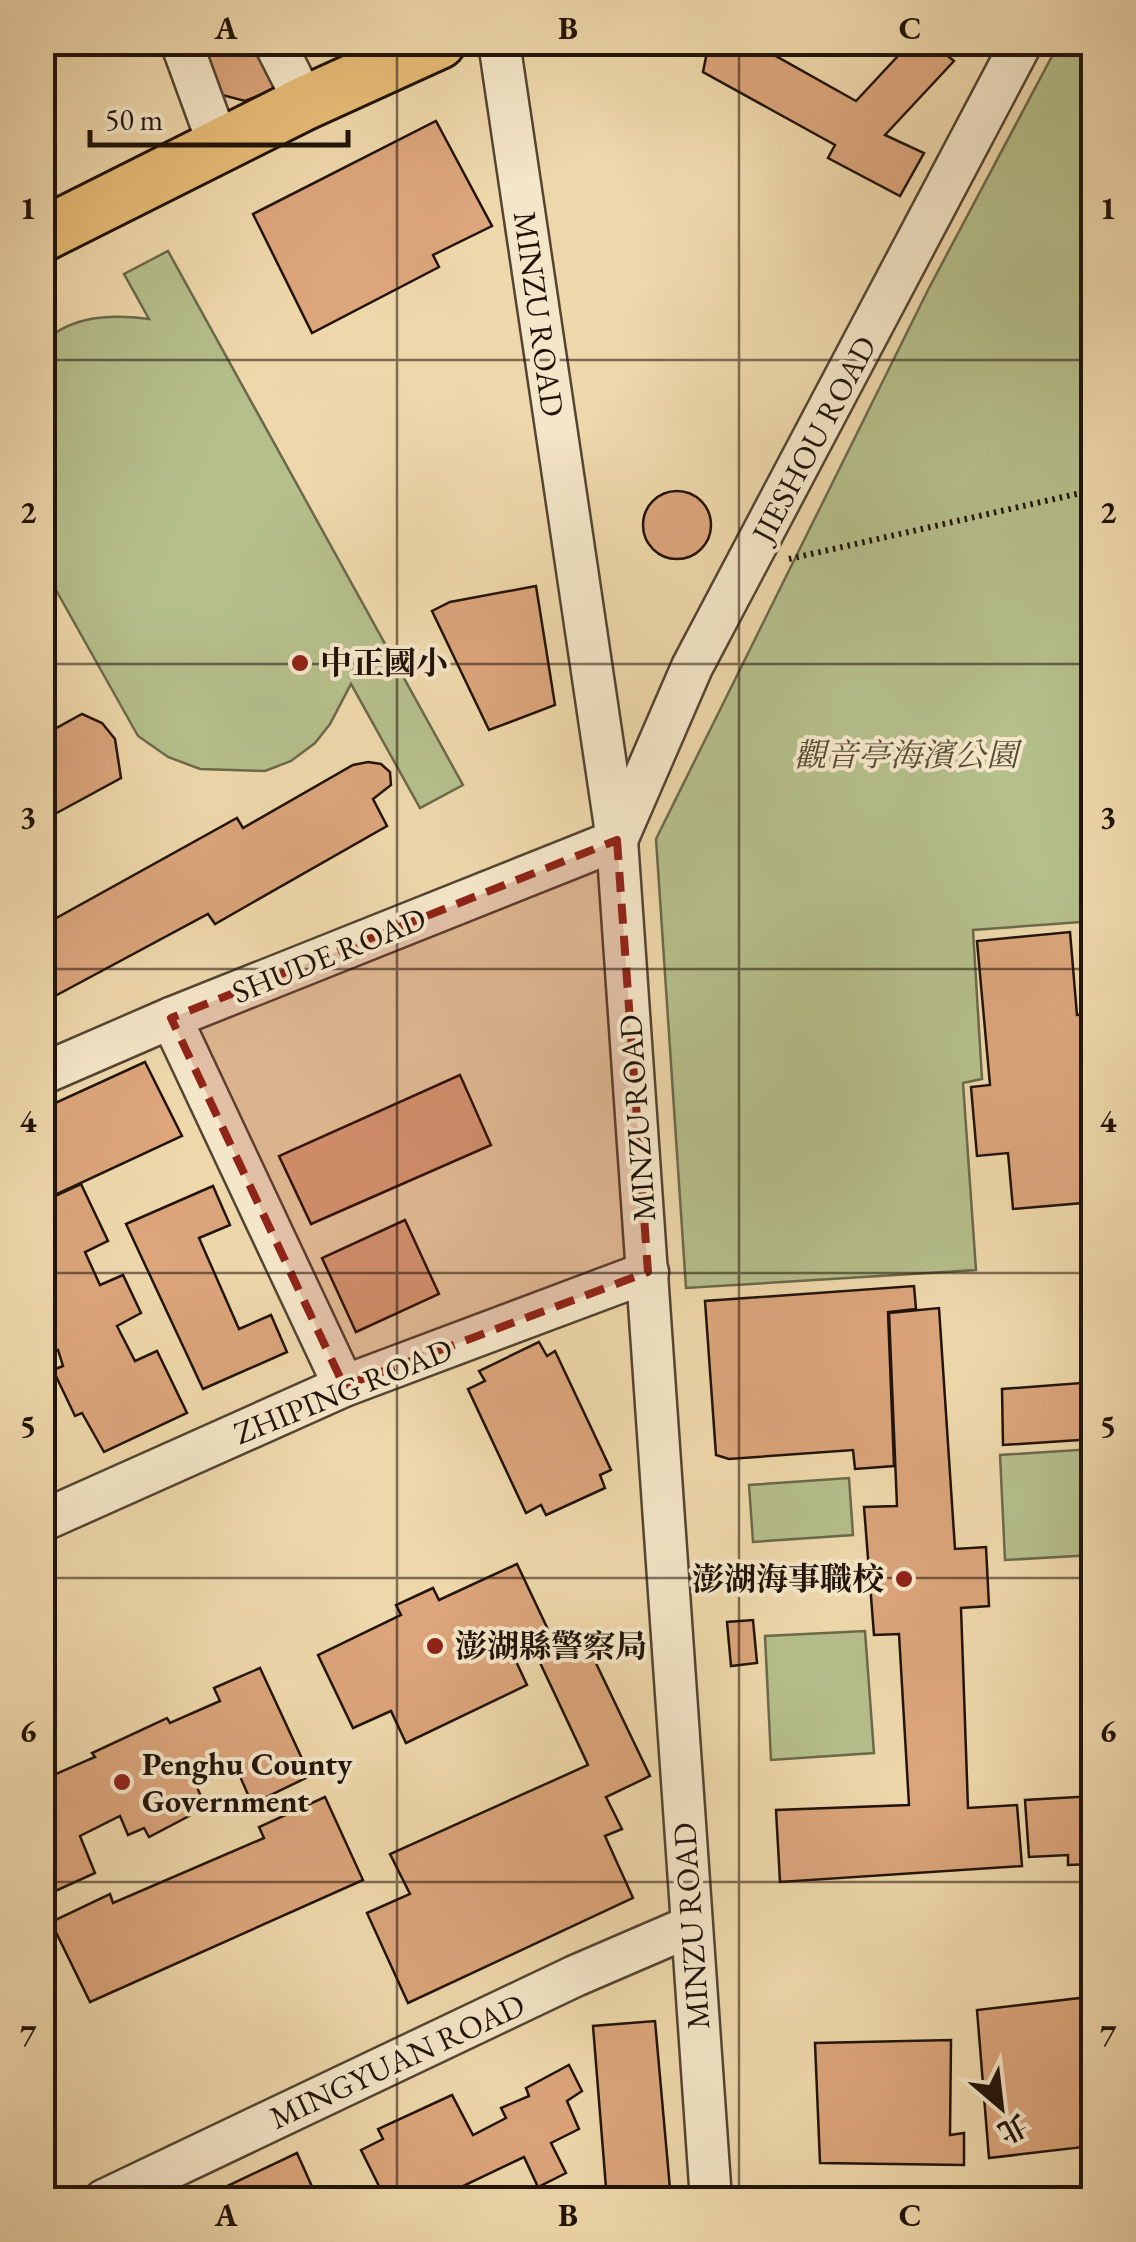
<svg xmlns="http://www.w3.org/2000/svg" width="1136" height="2242" viewBox="0 0 1136 2242" font-family="'EB Garamond','Noto Serif TC',serif">
<style>
.green{fill:#b5bf8b;stroke:#6b694a;stroke-width:2.5}
.building{fill:#dca57c;stroke:#21130a;stroke-width:2.5}
.lines{fill:none;stroke-linecap:round;stroke-linejoin:round}
.minor-casing{stroke:#544432;stroke-width:45}
.major-casing{stroke:#21130a;stroke-width:58}
.path{stroke:#21130a;stroke-width:6;stroke-dasharray:2.5 5;stroke-linecap:butt}
.minor{stroke:#f4e6c8;stroke-width:40}
.major{stroke:#e7bc76;stroke-width:52}
.marked{fill:#8f2418;fill-opacity:0.2;stroke:#8f2418;stroke-width:8;stroke-dasharray:20 12;stroke-linejoin:round}
.grid{fill:none;stroke:#21130a;stroke-width:2.5;stroke-opacity:0.55}
.poi-dot{fill:#8f2418;stroke:#f4e6c8;stroke-width:4}
.labels{text-anchor:middle;stroke-width:8;stroke-linejoin:round;paint-order:stroke}
.street-label{font-size:32px;fill:#21130a;stroke:#f4e6c8}
.poi-label{font-size:32px;font-weight:bold;fill:#21130a;stroke:#f4e6c8;text-anchor:start}
.park-label{font-size:32px;font-style:italic;fill:#554f37;stroke:#f4e6c8}
.neatline{fill:none;stroke:#21130a;stroke-width:4}
.grid-label{font-size:32px;text-anchor:middle;font-weight:bold;fill:#21130a}
</style>
<rect width="100%" height="100%" fill="#eed8ab"/>
<filter id="stains"><feTurbulence type="fractalNoise" baseFrequency=".002" numOctaves="4"/><feColorMatrix values="0 0 0 0 .2 0 0 0 0 .09 0 0 0 0 .02 0 0 0 .5 -.17"/></filter>
<radialGradient id="worn" r=".72"><stop offset=".6" stop-color="#630" stop-opacity="0"/><stop offset="1" stop-color="#630" stop-opacity=".3"/></radialGradient>
<g class="green">
<path d="M1059 43H1093V1002L1081 922 973 930 982 1079 963 1083 976 1270 686 1288 656 839 929 288Z"/>
<path d="M168 251 463 785 420 808 351 684 330 724 315 743 291 761 265 771 200 769 168 757 138 736 43 567V342C74 315 111 314 149 319L124 274Z"/>
<path d="M1093 1449V1555L1005 1560 1000 1455Z"/>
<path d="M849 1478 853 1535 753 1542 749 1485Z"/>
<path d="M865 1631 874 1753 771 1760 765 1636Z"/>
</g>
<g class="building">
<path d="M197 42H260L283 86 245 101 222 95Z"/>
<path d="M709 42H756L758 46 856 101 911 42H930L954 61 885 135 924 153 900 196 828 158 835 145 703 72Z"/>
<path d="M436 121 492 226 433 255 439 267 312 333 253 214Z"/>
<circle cx="677" cy="525" r="34"/>
<path d="M536 586 555 705 489 730 432 611 450 602Z"/>
<path d="M42 592 53 627 42 641Z"/>
<rect x="1085" y="628" width="9" height="41"/>
<path d="M82 714 102 723 115 739 121 778 42 821V736Z"/>
<path d="M368 762 381 764 390 772 391 785 373 799 387 826 215 924 208 914 42 1003V926L237 818 243 828 353 765Z"/>
<path d="M1070 932 1077 1015 1094 1014V1068H1083L1094 1202 1013 1209 1008 1153 977 1156 971 1087 990 1085 977 941Z"/>
<path d="M145 1062 182 1136 42 1201V1109Z"/>
<path d="M460 1075 491 1145 311 1224 279 1156Z"/>
<path d="M81 1184 108 1241 85 1252 100 1285 123 1275 141 1313 117 1326 135 1361 157 1351 187 1413 104 1452 82 1413 75 1416 53 1370 63 1366 58 1350 42 1358V1202Z"/>
<path d="M213 1186 230 1225 199 1238 239 1329 271 1315 287 1352 203 1389 126 1224Z"/>
<path d="M405 1220 439 1294 356 1332 322 1258Z"/>
<path d="M914 1286 916 1309 888 1312 894 1466 855 1469 853 1450 729 1459 716 1455 705 1301Z"/>
<path d="M939 1308 955 1549 986 1547 989 1606 961 1608 968 1808 1017 1805 1022 1866 780 1882 776 1810 909 1805 899 1634 874 1635 864 1507 897 1506 889 1313Z"/>
<path d="M539 1342 547 1356 555 1351 611 1470 600 1475 605 1488 546 1515 541 1505 526 1513 468 1389 485 1381 479 1371Z"/>
<path d="M1094 1382V1439L1003 1445 1002 1389Z"/>
<path d="M517 1564 552 1638 514 1657 527 1685 406 1743 391 1711 353 1728 318 1655 401 1615 396 1605 433 1588 439 1600Z"/>
<path d="M753 1620 757 1663 731 1666 727 1622Z"/>
<path d="M581 1632 650 1776 606 1797 622 1829 605 1836 633 1898 408 2003 367 1913 410 1894 390 1854 588 1765 536 1654Z"/>
<path d="M260 1668 310 1776 252 1804 236 1767 196 1785 203 1801 185 1809 189 1816 149 1837 144 1828 128 1835 120 1816 80 1836 95 1873 42 1897V1780L95 1757 92 1753 167 1718 170 1723 220 1701 214 1688Z"/>
<path d="M1094 1796V1864L1068 1865V1855L1029 1857 1025 1800Z"/>
<path d="M325 1797 363 1880 90 2002 51 1922 110 1894 113 1903 264 1838 259 1827Z"/>
<path d="M1080 1998 1092 2146 989 2158 977 2010Z"/>
<path d="M655 2021 671 2200H607L593 2026Z"/>
<path d="M951 2040 950 2135 964 2133V2165L820 2163 815 2043Z"/>
<path d="M569 2065 582 2091 567 2101 579 2129 551 2143 566 2173 538 2187 524 2157 434 2200H386L361 2150 383 2139 378 2129 452 2095 473 2135 506 2118 501 2108 529 2096 526 2088Z"/>
<path d="M297 2153 318 2200H198Z"/>
</g>
<g class="lines">
<g class="minor-casing">
<g id="minor">
<path d="M181 42 219 146"/>
<path d="M274 42 305 103"/>
<path d="M499 42 617 840 711 2200"/>
<path d="M171 1018 344 1386"/>
<path d="M42 1074 171 1018 617 840 692 667 1022 42"/>
<path d="M42 1521 344 1386 648 1272"/>
<path d="M104 2200 575 1976 691 1926"/>
</g>
</g>
<g class="major-casing">
<path id="major" d="M42 235 305 103 439 42"/>
</g>
<path class="path" d="M789 559 1094 490"/>
<use href="#minor" class="minor"/>
<use href="#major" class="major"/>
</g>
<path class="marked" d="M617 840 648 1272 344 1386 171 1018Z"/>
<path class="grid" d="M397 42V2200M739 42V2200M42 360H1094M42 664H1094M42 969H1094M42 1273H1094M42 1578H1094M42 1882H1094"/>
<g class="poi-dot">
<circle cx="300" cy="663" r="10"/>
<circle cx="904" cy="1579" r="10"/>
<circle cx="435" cy="1646" r="10"/>
<circle cx="122" cy="1782" r="10"/>
</g>
<g class="labels">
<g class="street-label">
<text transform="translate(539 314) rotate(82)" y="11">MINZU ROAD</text>
<text transform="translate(814 439) rotate(-62)" y="11">JIESHOU ROAD</text>
<text transform="translate(329 955) rotate(-22)" y="11">SHUDE ROAD</text>
<text transform="translate(637 1118) rotate(-94)" y="11">MINZU ROAD</text>
<text transform="translate(343 1391) rotate(-22)" y="11">ZHIPING ROAD</text>
<text transform="translate(691 1926) rotate(-94)" y="11">MINZU ROAD</text>
<text transform="translate(397 2061) rotate(-25)" y="11">MINGYUAN ROAD</text>
</g>
<g class="poi-label">
<text x="320" y="674">中正國小</text>
<text x="884" y="1590" text-anchor="end">澎湖海事職校</text>
<text x="455" y="1657">澎湖縣警察局</text>
<text x="142" y="1775">Penghu County<tspan x="142" dy="37">Government</tspan></text>
</g>
<g class="park-label">
<text x="906" y="766">觀音亭海濱公園</text>
</g>
</g>
<rect width="1136" height="2242" fill="none" stroke="#eed8ab" stroke-width="110"/>
<g transform="translate(1001 2107) rotate(152)" stroke="#f4e6c8" stroke-width="8" paint-order="stroke">
<path d="M0-8L18 38L0 25L-18 38Z" fill="#21130a"/>
<text y="-15" font-size="28" font-weight="bold" text-anchor="middle" fill="#21130a">北</text>
</g>
<path d="M90 130v15h258v-15" fill="none" stroke="#21130a" stroke-width="5"/>
<text x="105" y="130" font-size="30" fill="#21130a" stroke="#f4e6c8" stroke-width="8" paint-order="stroke">50 m</text>
<rect x="55" y="55" width="1026" height="2132" class="neatline"/>
<g class="grid-label">
<text x="226" y="39">A</text>
<text x="568" y="39">B</text>
<text x="910" y="39">C</text>
<text x="28" y="219">1</text>
<text x="1108" y="219">1</text>
<text x="28" y="523">2</text>
<text x="1108" y="523">2</text>
<text x="28" y="828">3</text>
<text x="1108" y="828">3</text>
<text x="28" y="1132">4</text>
<text x="1108" y="1132">4</text>
<text x="28" y="1437">5</text>
<text x="1108" y="1437">5</text>
<text x="28" y="1742">6</text>
<text x="1108" y="1742">6</text>
<text x="28" y="2046">7</text>
<text x="1108" y="2046">7</text>
<text x="226" y="2226">A</text>
<text x="568" y="2226">B</text>
<text x="910" y="2226">C</text>
</g>
<rect width="100%" height="100%" filter="url(#stains)"/>
<rect width="100%" height="100%" fill="url(#worn)"/>
</svg>
